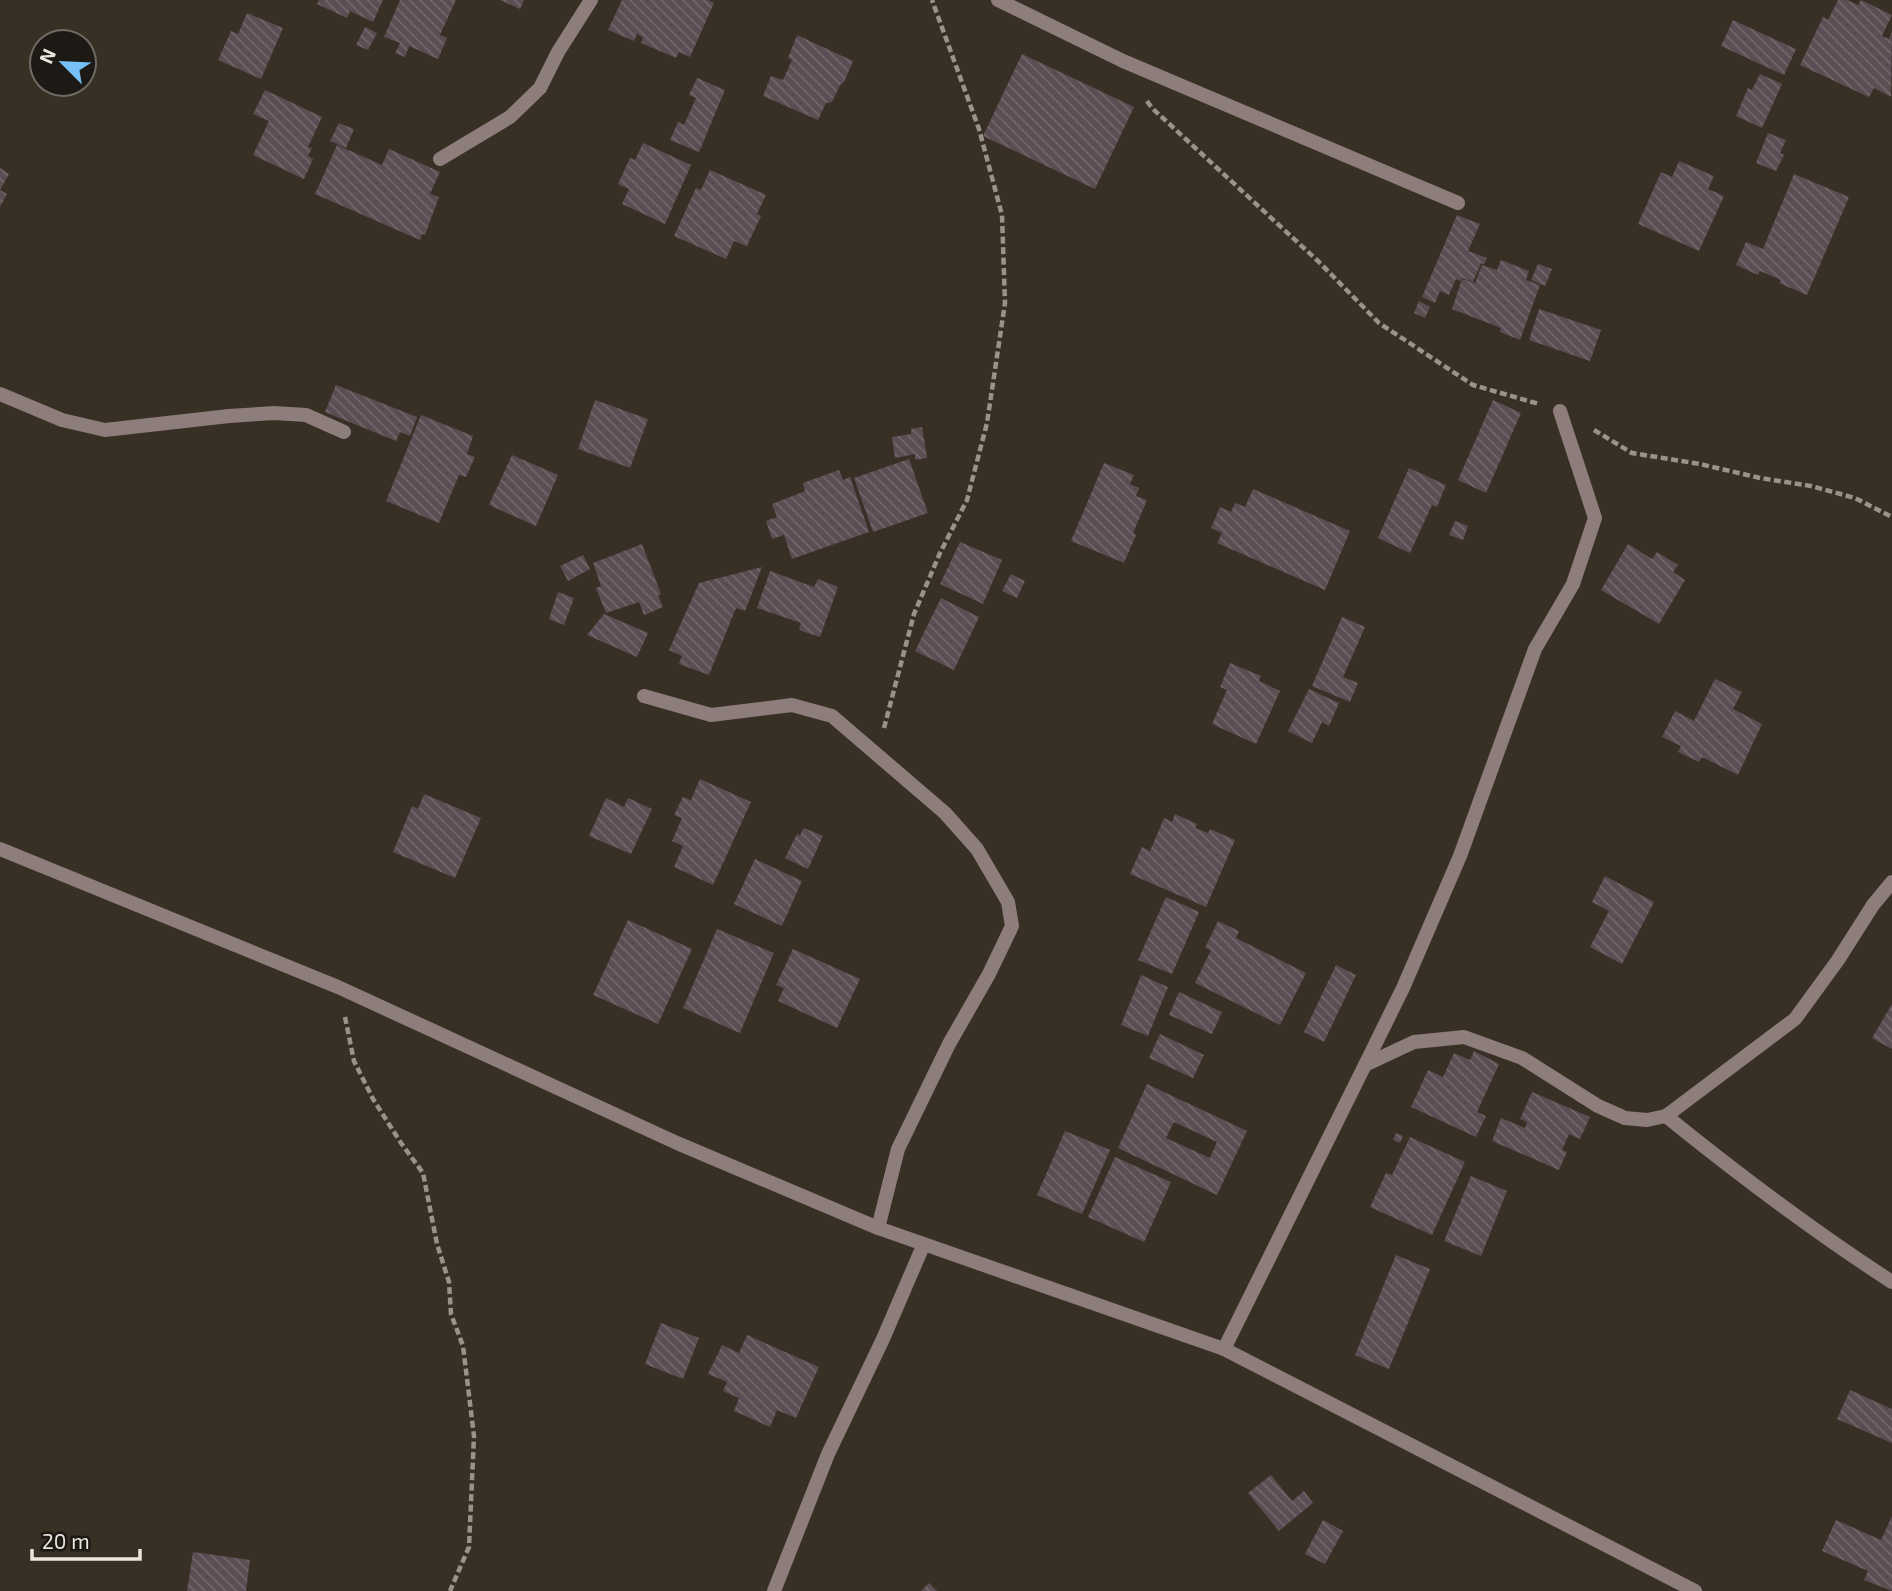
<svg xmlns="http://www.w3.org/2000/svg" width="1892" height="1591" viewBox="0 0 1892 1591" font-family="'Exo 2',sans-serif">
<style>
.building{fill:url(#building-back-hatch);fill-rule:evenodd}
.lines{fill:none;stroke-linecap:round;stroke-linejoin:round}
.path{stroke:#9a938a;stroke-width:4.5;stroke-dasharray:7 3.5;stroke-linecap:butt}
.street{stroke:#8d7d7b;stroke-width:14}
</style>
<defs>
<pattern id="building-back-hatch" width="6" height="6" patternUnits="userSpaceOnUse" patternTransform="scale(1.75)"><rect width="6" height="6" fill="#5c4c53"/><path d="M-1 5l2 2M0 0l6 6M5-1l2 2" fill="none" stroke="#74666b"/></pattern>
</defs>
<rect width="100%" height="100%" fill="#393025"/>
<g class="building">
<path d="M319 0H383L373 22 350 11 347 18 317 4Z"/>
<path d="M400 0H456L440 35 447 38 438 59 409 46 405 57 395 53 400 43 384 37Z"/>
<path d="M500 0H524L520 9Z"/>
<path d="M622 0H708L714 3 690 57 679 52 676 58 641 43 643 37 637 34 634 41 608 30Z"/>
<path d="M1838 0H1847L1858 5 1861 0 1892 15 1882 36 1889 39 1892 31 1891 97 1874 88 1869 97 1800 65 1823 17 1828 20Z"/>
<path d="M247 13 283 28 261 79 218 60 231 31 238 34Z"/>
<path d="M1733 20 1796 49 1784 75 1721 46Z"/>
<path d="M365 27 377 33 368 50 356 45Z"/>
<path d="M797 35 853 61 844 82 840 85 832 102 826 103 818 120 763 96 771 76 783 80 792 60 788 58Z"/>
<path d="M1022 54 1134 107 1095 189 983 136Z"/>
<path d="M1760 74 1782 84 1762 128 1736 116 1748 88 1752 90Z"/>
<path d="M697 78 725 90 699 152 670 140 678 122 684 125 696 98 689 95Z"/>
<path d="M265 90 322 117 308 147 312 148 308 156 313 159 304 179 253 155 269 121 253 114Z"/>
<path d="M339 123 354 129 346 148 330 141Z"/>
<path d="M1768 133 1786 140 1780 153 1784 155 1776 171 1756 163Z"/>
<path d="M643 143 691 165 665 224 622 204 629 189 618 184 630 158 635 160Z"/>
<path d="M337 145 382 165 389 149 440 172 430 194 439 197 425 235 422 234 420 240 315 194Z"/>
<path d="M1679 161 1714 176 1708 189 1724 196 1699 251 1638 224 1661 172 1672 177Z"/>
<path d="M0 168 9 174 0 190Z"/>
<path d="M710 170 766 195 757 214 761 216 747 246 734 241 726 259 674 236 696 188 701 190Z"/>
<path d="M1794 174 1849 197 1807 295 1779 283 1781 280 1760 271 1758 275 1736 265 1746 242 1763 249Z"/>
<path d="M0 190 7 194 0 207Z"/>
<path d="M1457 215 1480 224 1468 251 1487 258 1484 264 1481 263 1473 282 1462 278 1460 281 1456 279 1449 295 1440 291 1435 303 1422 297Z"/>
<path d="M1501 260 1529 271 1526 280 1540 285 1520 340 1500 332 1501 328 1452 309 1462 279 1475 283 1482 265 1497 270Z"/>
<path d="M1538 264 1552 269 1545 286 1531 280Z"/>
<path d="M1419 301 1430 307 1425 318 1414 313Z"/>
<path d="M1539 309 1601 330 1590 361 1529 340Z"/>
<path d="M336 385 417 417 410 436 400 432 396 441 325 412Z"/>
<path d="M595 400 648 419 630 468 578 449Z"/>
<path d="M1493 400 1521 413 1486 493 1458 480Z"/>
<path d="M421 415 473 436 467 454 475 457 466 477 459 475 439 523 386 501Z"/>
<path d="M922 427 927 458 915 460V454L895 458 892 437 911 434V429Z"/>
<path d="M512 455 558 475 536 526 489 505Z"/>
<path d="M909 459 928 513 873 532 854 478Z"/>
<path d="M1104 463 1134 475 1130 484 1139 488 1136 496 1147 500 1133 533 1136 535 1124 563 1071 541Z"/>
<path d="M1409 468 1446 485 1437 507 1432 505 1410 553 1378 538Z"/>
<path d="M839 470 843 480 850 477 869 532 792 559 784 535 772 539 766 521 777 517 772 504 805 491 803 483Z"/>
<path d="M1253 489 1350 531 1325 590 1217 543 1222 533 1211 528 1220 507 1231 512 1235 503 1245 507Z"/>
<path d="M1455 521 1468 526 1463 540 1449 535Z"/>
<path d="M960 542 1002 560 983 604 940 584Z"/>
<path d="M642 544 661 594 658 595 663 607 644 615 639 602 606 613 596 588 601 586 593 563Z"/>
<path d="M1628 544 1652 559 1657 552 1678 565 1673 572 1685 580 1659 624 1601 590Z"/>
<path d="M583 555 590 569 568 581 560 566Z"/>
<path d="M762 567 745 611 736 608 709 675 679 664 682 656 669 650 699 583Z"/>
<path d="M770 571 814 587 818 579 838 587 820 637 799 630 801 623 757 608Z"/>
<path d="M1011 574 1025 581 1017 598 1002 591Z"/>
<path d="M558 592 574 598 564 625 549 619Z"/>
<path d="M941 598 979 617 954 670 915 651Z"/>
<path d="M604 614 648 633 637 657 587 635Z"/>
<path d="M1342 617 1365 627 1343 677 1358 683 1350 702 1312 686Z"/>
<path d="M1230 663 1261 676 1259 681 1280 691 1256 744 1212 724 1227 690 1220 687Z"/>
<path d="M1715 679 1742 692 1733 709 1762 724 1738 775 1702 757 1699 762 1678 752 1681 746 1662 737 1675 711 1694 721Z"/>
<path d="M1309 689 1339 703 1329 726 1322 722 1312 743 1288 731Z"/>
<path d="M700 779 751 802 713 885 674 867 683 846 672 841 682 818 674 815 683 797 691 800Z"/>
<path d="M424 794 481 818 455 878 393 852 412 806 418 809Z"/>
<path d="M606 798 624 807 628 798 652 809 631 854 589 836Z"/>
<path d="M1175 814 1197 824 1195 828 1208 833 1210 829 1235 840 1206 907 1130 874 1142 847 1150 851 1164 818 1172 822Z"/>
<path d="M804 828 823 836 808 869 785 858 797 834 800 835Z"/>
<path d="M755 859 802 881 782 926 734 904Z"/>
<path d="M1605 876 1654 902 1622 964 1590 947 1609 911 1592 902Z"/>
<path d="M1166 897 1199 912 1172 974 1138 960Z"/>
<path d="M628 920 692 949 658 1024 593 995Z"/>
<path d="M1218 921 1239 931 1236 938 1306 973 1280 1025 1195 983 1211 950 1205 948Z"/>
<path d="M717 929 774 953 740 1033 683 1008Z"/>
<path d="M793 949 860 979 837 1028 778 1001 784 988 776 985Z"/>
<path d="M1336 965 1356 975 1324 1042 1304 1032Z"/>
<path d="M1141 975 1168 987 1148 1036 1121 1025Z"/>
<path d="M1179 992 1222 1012 1212 1034 1169 1015Z"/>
<path d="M1892 1004V1049L1872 1038Z"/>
<path d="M1160 1034 1204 1055 1193 1078 1149 1058Z"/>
<path d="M1474 1051 1499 1064 1477 1112 1486 1116 1476 1137 1411 1107 1428 1070 1443 1077 1454 1053 1470 1060Z"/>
<path d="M1147 1084 1247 1131 1217 1195 1118 1148ZM1174 1122 1217 1142 1210 1158 1166 1138Z"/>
<path d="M1532 1092 1590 1117 1580 1139 1569 1134 1562 1150 1567 1152 1559 1170 1492 1141 1501 1118 1525 1128 1527 1122 1520 1119Z"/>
<path d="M1065 1131 1110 1150 1082 1214 1037 1195Z"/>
<path d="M1396 1133 1403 1136 1400 1143 1393 1140Z"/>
<path d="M1410 1137 1465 1162 1432 1235 1370 1207 1386 1173 1392 1175Z"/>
<path d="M1115 1157 1171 1182 1144 1242 1088 1217Z"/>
<path d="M1471 1176 1507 1191 1481 1256 1444 1241Z"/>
<path d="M1396 1255 1430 1269 1389 1369 1355 1355Z"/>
<path d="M661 1323 699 1338 683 1379 645 1364Z"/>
<path d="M747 1335 819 1367 796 1418 777 1410 770 1427 734 1411 739 1398 723 1391 727 1382 708 1374 722 1345 739 1353Z"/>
<path d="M1850 1390 1892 1409V1443L1837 1419Z"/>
<path d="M1271 1475 1292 1501 1304 1491 1313 1503 1279 1531 1248 1493Z"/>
<path d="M1892 1516V1591L1864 1580 1868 1571 1822 1551 1836 1520 1881 1540Z"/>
<path d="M1323 1520 1343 1531 1325 1564 1305 1554Z"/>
<path d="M193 1552 250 1560 246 1591H187Z"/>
<path d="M929 1583 937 1591H921Z"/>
</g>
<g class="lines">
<g class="path">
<path d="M1147 101 1152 108 1319 262 1379 323 1473 385 1539 404"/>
<path d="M1594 430 1632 453 1700 464 1760 478 1811 486 1855 498 1892 517"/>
<path d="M884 728 914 614 940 553 967 500 987 423 1005 303 1002 215 979 129 932 0"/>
<path d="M345 1017 354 1061 373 1099 401 1143 423 1173 437 1244 449 1282 451 1314 463 1346 474 1436 469 1547 450 1591"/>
</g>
<g class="street">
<path d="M998 0 1123 61 1458 203"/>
<path d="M440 159 510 117 540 88 558 52 591 0"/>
<path d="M0 394 62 420 105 430 229 416 274 413 306 415 344 432"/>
<path d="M644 696 711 715 792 705 832 716 945 813 977 849 1008 902 1012 926 989 974 949 1044 898 1149 878 1228"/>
<path d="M0 849 338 987 677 1143 878 1228 1224 1349 1695 1591"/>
<path d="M1365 1065 1403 988 1460 856 1535 649 1573 584 1595 518 1560 411"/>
<path d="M1666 1116C1739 1175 1813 1231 1892 1282"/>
<path d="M1224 1349 1365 1065 1414 1042 1464 1037 1522 1058 1598 1106 1625 1118 1647 1120 1666 1116 1795 1019 1838 960 1873 905 1892 882"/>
<path d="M774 1591 828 1454 883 1339 923 1246"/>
</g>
</g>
<g transform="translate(63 63) rotate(294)"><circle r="33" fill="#1d1914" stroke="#6f6b64" stroke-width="2"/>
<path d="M0-5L12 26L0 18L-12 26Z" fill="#75c0f6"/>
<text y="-10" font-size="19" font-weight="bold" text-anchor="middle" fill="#eae5dd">N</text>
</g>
<path d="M32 1549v10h108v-10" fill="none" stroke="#eae5dd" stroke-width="3.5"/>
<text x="42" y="1549" font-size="21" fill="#eae5dd" stroke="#1d1914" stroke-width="5" paint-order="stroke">20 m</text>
</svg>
